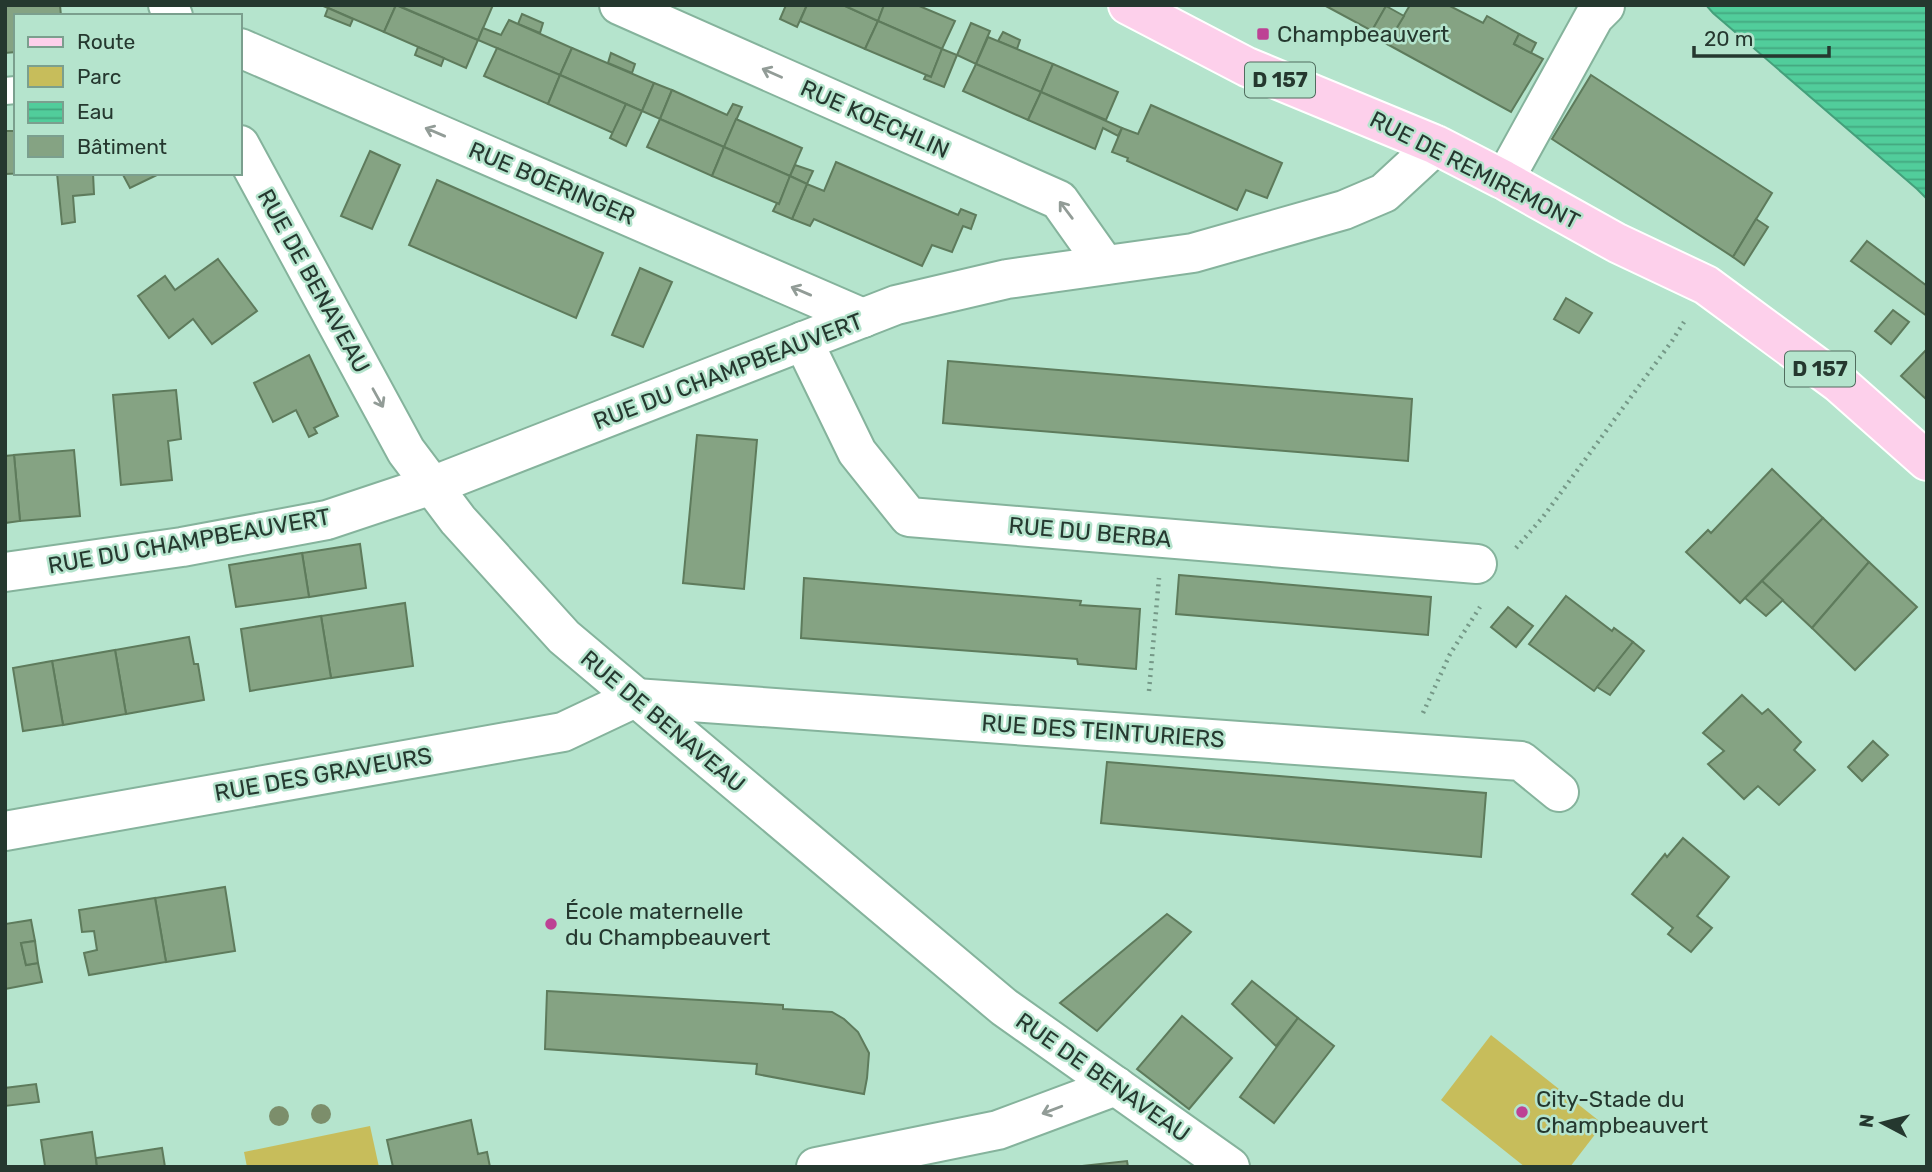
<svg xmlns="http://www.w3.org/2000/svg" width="1932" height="1172" viewBox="0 0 1932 1172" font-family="Rubik,sans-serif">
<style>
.park{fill:#c7bd5b}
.water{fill:url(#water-rules);stroke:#44a07b;stroke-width:2}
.building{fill:#85a383;stroke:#5e7b5c;stroke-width:2}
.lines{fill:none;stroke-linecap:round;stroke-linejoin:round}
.lane-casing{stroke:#85b39c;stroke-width:30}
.street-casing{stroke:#85b39c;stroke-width:42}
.secondary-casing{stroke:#85b39c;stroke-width:42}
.primary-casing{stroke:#fff;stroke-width:42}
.path{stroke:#759887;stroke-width:4.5;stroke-dasharray:2 5;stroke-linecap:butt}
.lane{stroke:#fff;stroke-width:26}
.street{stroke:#fff;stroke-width:38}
.secondary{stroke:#fff;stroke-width:38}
.primary{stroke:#fdd0eb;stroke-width:38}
.tree{fill:#7c8e6b}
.oneway{stroke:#929c97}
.poi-dot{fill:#bd4294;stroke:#b5e4cd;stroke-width:2.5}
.labels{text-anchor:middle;stroke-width:5;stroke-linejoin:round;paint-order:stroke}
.shield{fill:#b5e4cd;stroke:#506c5e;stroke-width:2}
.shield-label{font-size:21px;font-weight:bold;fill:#25382f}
.poi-label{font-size:23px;fill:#25382f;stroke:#b5e4cd;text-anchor:start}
.street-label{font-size:23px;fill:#25382f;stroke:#b5e4cd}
</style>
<defs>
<pattern id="water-rules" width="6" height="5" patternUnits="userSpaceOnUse" patternTransform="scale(1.75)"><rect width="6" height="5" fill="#51cd9b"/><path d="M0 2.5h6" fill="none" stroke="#43a77f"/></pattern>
</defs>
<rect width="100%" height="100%" fill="#b5e4cd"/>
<g class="park">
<path d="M1491 1035 1603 1124 1570 1167H1525L1441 1100Z"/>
<path d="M370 1126 379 1167H247L244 1152Z"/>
</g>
<path class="water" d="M1706 5H1927V199L1917 189 1713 13Z"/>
<g class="building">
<path d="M5 5H60L61 16H16V52L5 53Z"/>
<path d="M321 5H396L384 32Z"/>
<path d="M396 5 478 40 466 68 384 32Z"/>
<path d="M397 5H493L478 40Z"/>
<path d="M786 5H807L797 27 780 19Z"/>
<path d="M807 5H843L878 21 865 49 800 21Z"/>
<path d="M843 5H884L878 21Z"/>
<path d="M884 5H917L955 21 942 49 878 21Z"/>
<path d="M1324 5H1385L1386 6 1372 31Z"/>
<path d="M1410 5H1448L1483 23 1487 16 1519 34 1514 44 1543 59 1511 112 1387 44Z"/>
<path d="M1386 6 1404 16 1387 44 1370 34Z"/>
<path d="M328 8 353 19 350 26 325 16Z"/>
<path d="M522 14 543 23 540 33 518 24Z"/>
<path d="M509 20 572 48 560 75 478 40 483 28 501 35Z"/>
<path d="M878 21 942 49 931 77 865 49Z"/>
<path d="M971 23 990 31 976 64 957 55Z"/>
<path d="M1003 32 1020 40 1017 49 998 41Z"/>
<path d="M1519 34 1536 43 1531 53 1514 44Z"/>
<path d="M988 37 1053 64 1041 92 976 64Z"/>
<path d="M418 47 444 58 441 66 415 55Z"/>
<path d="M497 48 560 75 548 104 484 76Z"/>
<path d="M572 48 654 83 642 111 560 75Z"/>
<path d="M942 49 957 55 944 87 924 79 926 75 931 77Z"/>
<path d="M611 53 635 64 632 73 608 63Z"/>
<path d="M976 64 1041 92 1028 120 963 91Z"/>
<path d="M1053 64 1118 92 1106 120 1041 92Z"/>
<path d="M560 75 626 104 613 133 548 104Z"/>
<path d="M1591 75 1772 193 1733 257 1552 139Z"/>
<path d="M654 83 672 90 660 119 642 111Z"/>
<path d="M672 90 727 115 733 104 742 107 724 147 660 119Z"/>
<path d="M1041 92 1122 128 1118 136 1103 128 1095 149 1028 120Z"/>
<path d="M626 104 642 111 626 146 610 138Z"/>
<path d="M1151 105 1282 163 1267 198 1246 190 1237 210 1127 161 1128 158 1112 152 1122 128 1138 134Z"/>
<path d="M660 119 724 147 712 176 647 147Z"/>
<path d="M736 119 802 148 790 176 724 147Z"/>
<path d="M5 131H16V173H32L5 174Z"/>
<path d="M724 147 790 176 779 204 712 176Z"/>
<path d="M370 151 400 165 372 229 341 216Z"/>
<path d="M836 162 958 215 961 209 976 215 971 229 963 226 952 252 932 245 922 266 814 219 810 226 792 219 807 184 824 191Z"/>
<path d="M795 165 813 171 807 184 790 176Z"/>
<path d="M57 173H93L94 194 73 196 75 222 62 224Z"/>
<path d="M122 173H161L130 188Z"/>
<path d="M790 176 807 184 792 219 773 211 777 203 779 204Z"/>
<path d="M437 180 603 253 576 318 409 245Z"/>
<path d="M1756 219 1768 227 1744 265 1733 257Z"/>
<path d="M1867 241 1927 286V316L1851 261Z"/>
<path d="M218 259 257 311 212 344 193 319 169 338 138 296 165 276 175 290Z"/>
<path d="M640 268 672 282 643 347 612 335Z"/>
<path d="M1566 298 1592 313 1579 333 1554 319Z"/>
<path d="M1893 310 1909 322 1891 344 1875 331Z"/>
<path d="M1927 349V400L1901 376Z"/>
<path d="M309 355 338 416 314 428 317 433 309 437 296 410 273 422 254 383Z"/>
<path d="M948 361 1412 399 1408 461 943 423Z"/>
<path d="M176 390 181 439 168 441 172 480 121 485 113 395Z"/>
<path d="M697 435 757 440 744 589 683 583Z"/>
<path d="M74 450 80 516 20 521 14 455Z"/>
<path d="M14 455 20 521 5 523V456Z"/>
<path d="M1772 469 1823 518 1740 603 1686 552 1708 530 1711 533Z"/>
<path d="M1823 518 1869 562 1812 628 1762 581Z"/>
<path d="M360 544 366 588 309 597 302 553Z"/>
<path d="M302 553 309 597 236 607 229 565Z"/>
<path d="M1869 562 1917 607 1855 670 1812 628Z"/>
<path d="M1179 575 1431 597 1428 635 1176 614Z"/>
<path d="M804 578 1081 601 1080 605 1140 609 1136 669 1078 664 1077 659 801 638Z"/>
<path d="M1762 581 1783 600 1766 616 1745 598Z"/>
<path d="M1566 596 1612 631 1614 628 1633 642 1594 691 1529 644Z"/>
<path d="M405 603 413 666 331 678 321 616Z"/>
<path d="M1508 607 1533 626 1516 647 1491 627Z"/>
<path d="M321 616 331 678 250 691 241 629Z"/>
<path d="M189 637 194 664H198L204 700 126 714 115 650Z"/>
<path d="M1633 642 1644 651 1610 695 1597 687Z"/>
<path d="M115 650 126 714 63 725 52 661Z"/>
<path d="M52 661 63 725 23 731 13 668Z"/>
<path d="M1742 695 1762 714 1768 709 1801 742 1794 750 1815 770 1779 805 1758 786 1744 799 1708 764 1724 751 1703 733Z"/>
<path d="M1873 741 1888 755 1862 781 1848 767Z"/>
<path d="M1107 762 1486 793 1481 857 1101 823Z"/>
<path d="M1683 838 1729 877 1697 916 1712 928 1691 952 1668 934 1673 928 1632 894 1665 854 1667 857Z"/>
<path d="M225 887 235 951 166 962 155 898Z"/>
<path d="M155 898 166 962 89 975 84 953 97 950 94 931 82 932 79 910Z"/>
<path d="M1167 914 1191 932 1097 1031 1060 1003Z"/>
<path d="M31 920 35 941 21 943 26 965 38 963 42 982 5 989V924Z"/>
<path d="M35 941 38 963 26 965 21 943Z"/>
<path d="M1252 981 1298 1018 1276 1046 1232 1004Z"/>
<path d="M547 991 783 1005V1009L832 1012 844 1019 858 1032 869 1053 867 1078 864 1094 756 1074 757 1064 545 1049Z"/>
<path d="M1182 1016 1232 1058 1189 1109 1137 1069Z"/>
<path d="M1298 1018 1334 1046 1274 1123 1240 1097Z"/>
<path d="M36 1084 39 1102 5 1106V1088Z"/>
<path d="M471 1120 478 1154 487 1152 490 1167H393L387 1140Z"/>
<path d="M92 1132 97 1167H42L45 1166 41 1140Z"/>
<path d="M162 1148 165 1167H97L96 1158Z"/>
<path d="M1127 1161 1128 1167H1073Z"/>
</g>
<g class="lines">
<g class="lane-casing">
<path id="lane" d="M5 91 16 90"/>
</g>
<g class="street-casing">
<g id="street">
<path d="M168 5 173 16"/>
<path d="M619 5 1059 200 1105 265"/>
<path d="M240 48 863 318"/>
<path d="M240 145 406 451 458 520 564 637 1004 1007 1230 1167"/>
<path d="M1504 180 1594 17 1605 6"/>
<path d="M803 341 857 452 909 517 1477 564"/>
<path d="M5 831 563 732 635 698 1521 761 1559 792"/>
<path d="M816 1167 998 1130 1116 1086"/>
</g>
</g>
<g class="secondary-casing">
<path id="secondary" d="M5 572 182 547 327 520 447 480 896 305 1007 279 1193 253 1344 210 1384 193 1436 145"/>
</g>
<g class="primary-casing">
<path id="primary" d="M1128 5 1247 67 1436 145 1504 180 1617 243 1706 285 1839 383 1927 461"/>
</g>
<g class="path">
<path d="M1516 548 1543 517 1672 341 1684 322"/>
<path d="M1149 691 1159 578"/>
<path d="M1423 713 1450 654 1480 607"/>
</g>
<use href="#lane" class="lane"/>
<use href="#street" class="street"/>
<use href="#secondary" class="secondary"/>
<use href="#primary" class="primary"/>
</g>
<g class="tree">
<circle cx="321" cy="1114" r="10"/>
<circle cx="279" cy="1116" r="10"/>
</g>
<defs><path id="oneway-shaft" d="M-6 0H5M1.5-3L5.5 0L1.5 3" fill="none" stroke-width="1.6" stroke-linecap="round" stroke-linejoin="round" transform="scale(1.75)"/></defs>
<g class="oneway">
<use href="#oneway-shaft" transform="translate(772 73) rotate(-156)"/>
<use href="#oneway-shaft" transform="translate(435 132) rotate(-157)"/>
<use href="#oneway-shaft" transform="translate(1066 210) rotate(-127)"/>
<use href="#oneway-shaft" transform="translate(801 291) rotate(-157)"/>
<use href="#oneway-shaft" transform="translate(378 398) rotate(61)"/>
<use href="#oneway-shaft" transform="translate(1052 1110) rotate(159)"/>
</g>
<g class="poi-dot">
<rect x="1256" y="27" width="14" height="14" rx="3.5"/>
<circle cx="551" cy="924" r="7"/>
<circle cx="1522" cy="1112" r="7"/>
</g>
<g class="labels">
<g class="shield">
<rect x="1245" y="62.5" width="70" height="35" rx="5"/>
<rect x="1785" y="351.5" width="70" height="35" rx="5"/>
</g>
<g class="shield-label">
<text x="1280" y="87">D 157</text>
<text x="1820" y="376">D 157</text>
</g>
<g class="poi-label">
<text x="1277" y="42">Champbeauvert</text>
<text x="565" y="919">École maternelle<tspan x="565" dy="26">du Champbeauvert</tspan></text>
<text x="1536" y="1107">City-Stade du<tspan x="1536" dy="26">Champbeauvert</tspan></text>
</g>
<g class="street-label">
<text transform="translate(875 119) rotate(24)" y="8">RUE KOECHLIN</text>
<text transform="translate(1475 170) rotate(27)" y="8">RUE DE REMIREMONT</text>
<text transform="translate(552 183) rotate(23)" y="8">RUE BOERINGER</text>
<text transform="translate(314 281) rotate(61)" y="8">RUE DE BENAVEAU</text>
<text transform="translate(728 371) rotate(-21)" y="8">RUE DU CHAMPBEAUVERT</text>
<text transform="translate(1090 532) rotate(5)" y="8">RUE DU BERBA</text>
<text transform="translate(189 541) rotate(-10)" y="8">RUE DU CHAMPBEAUVERT</text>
<text transform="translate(663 721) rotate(40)" y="8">RUE DE BENAVEAU</text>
<text transform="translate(1103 731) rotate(4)" y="8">RUE DES TEINTURIERS</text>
<text transform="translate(323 774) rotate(-10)" y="8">RUE DES GRAVEURS</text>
<text transform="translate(1103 1077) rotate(35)" y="8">RUE DE BENAVEAU</text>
</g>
</g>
<rect width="1932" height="1172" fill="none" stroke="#25382f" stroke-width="14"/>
<rect x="14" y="14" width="228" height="161" fill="#b5e4cd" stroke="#7b9f8e" stroke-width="2"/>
<rect x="28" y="37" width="35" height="10" fill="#fdd0eb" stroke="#7b9f8e" stroke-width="2"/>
<text x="77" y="49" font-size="21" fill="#25382f">Route</text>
<rect x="28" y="66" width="35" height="21" fill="#c7bd5b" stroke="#7b9f8e" stroke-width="2"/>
<text x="77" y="84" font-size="21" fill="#25382f">Parc</text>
<rect x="28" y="102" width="35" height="21" fill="url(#water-rules)" stroke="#7b9f8e" stroke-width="2"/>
<text x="77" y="119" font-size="21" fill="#25382f">Eau</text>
<rect x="28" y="136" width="35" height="21" fill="#85a383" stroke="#7b9f8e" stroke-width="2"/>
<text x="77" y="154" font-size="21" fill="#25382f">Bâtiment</text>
<g transform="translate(1883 1123) rotate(277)" stroke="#b5e4cd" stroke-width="5" paint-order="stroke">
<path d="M0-5L12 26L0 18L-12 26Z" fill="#25382f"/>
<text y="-10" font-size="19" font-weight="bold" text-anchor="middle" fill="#25382f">N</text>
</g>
<path d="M1694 46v10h135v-10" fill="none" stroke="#25382f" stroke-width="3.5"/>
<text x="1704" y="46" font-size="21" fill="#25382f" stroke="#b5e4cd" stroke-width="5" paint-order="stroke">20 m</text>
</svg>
